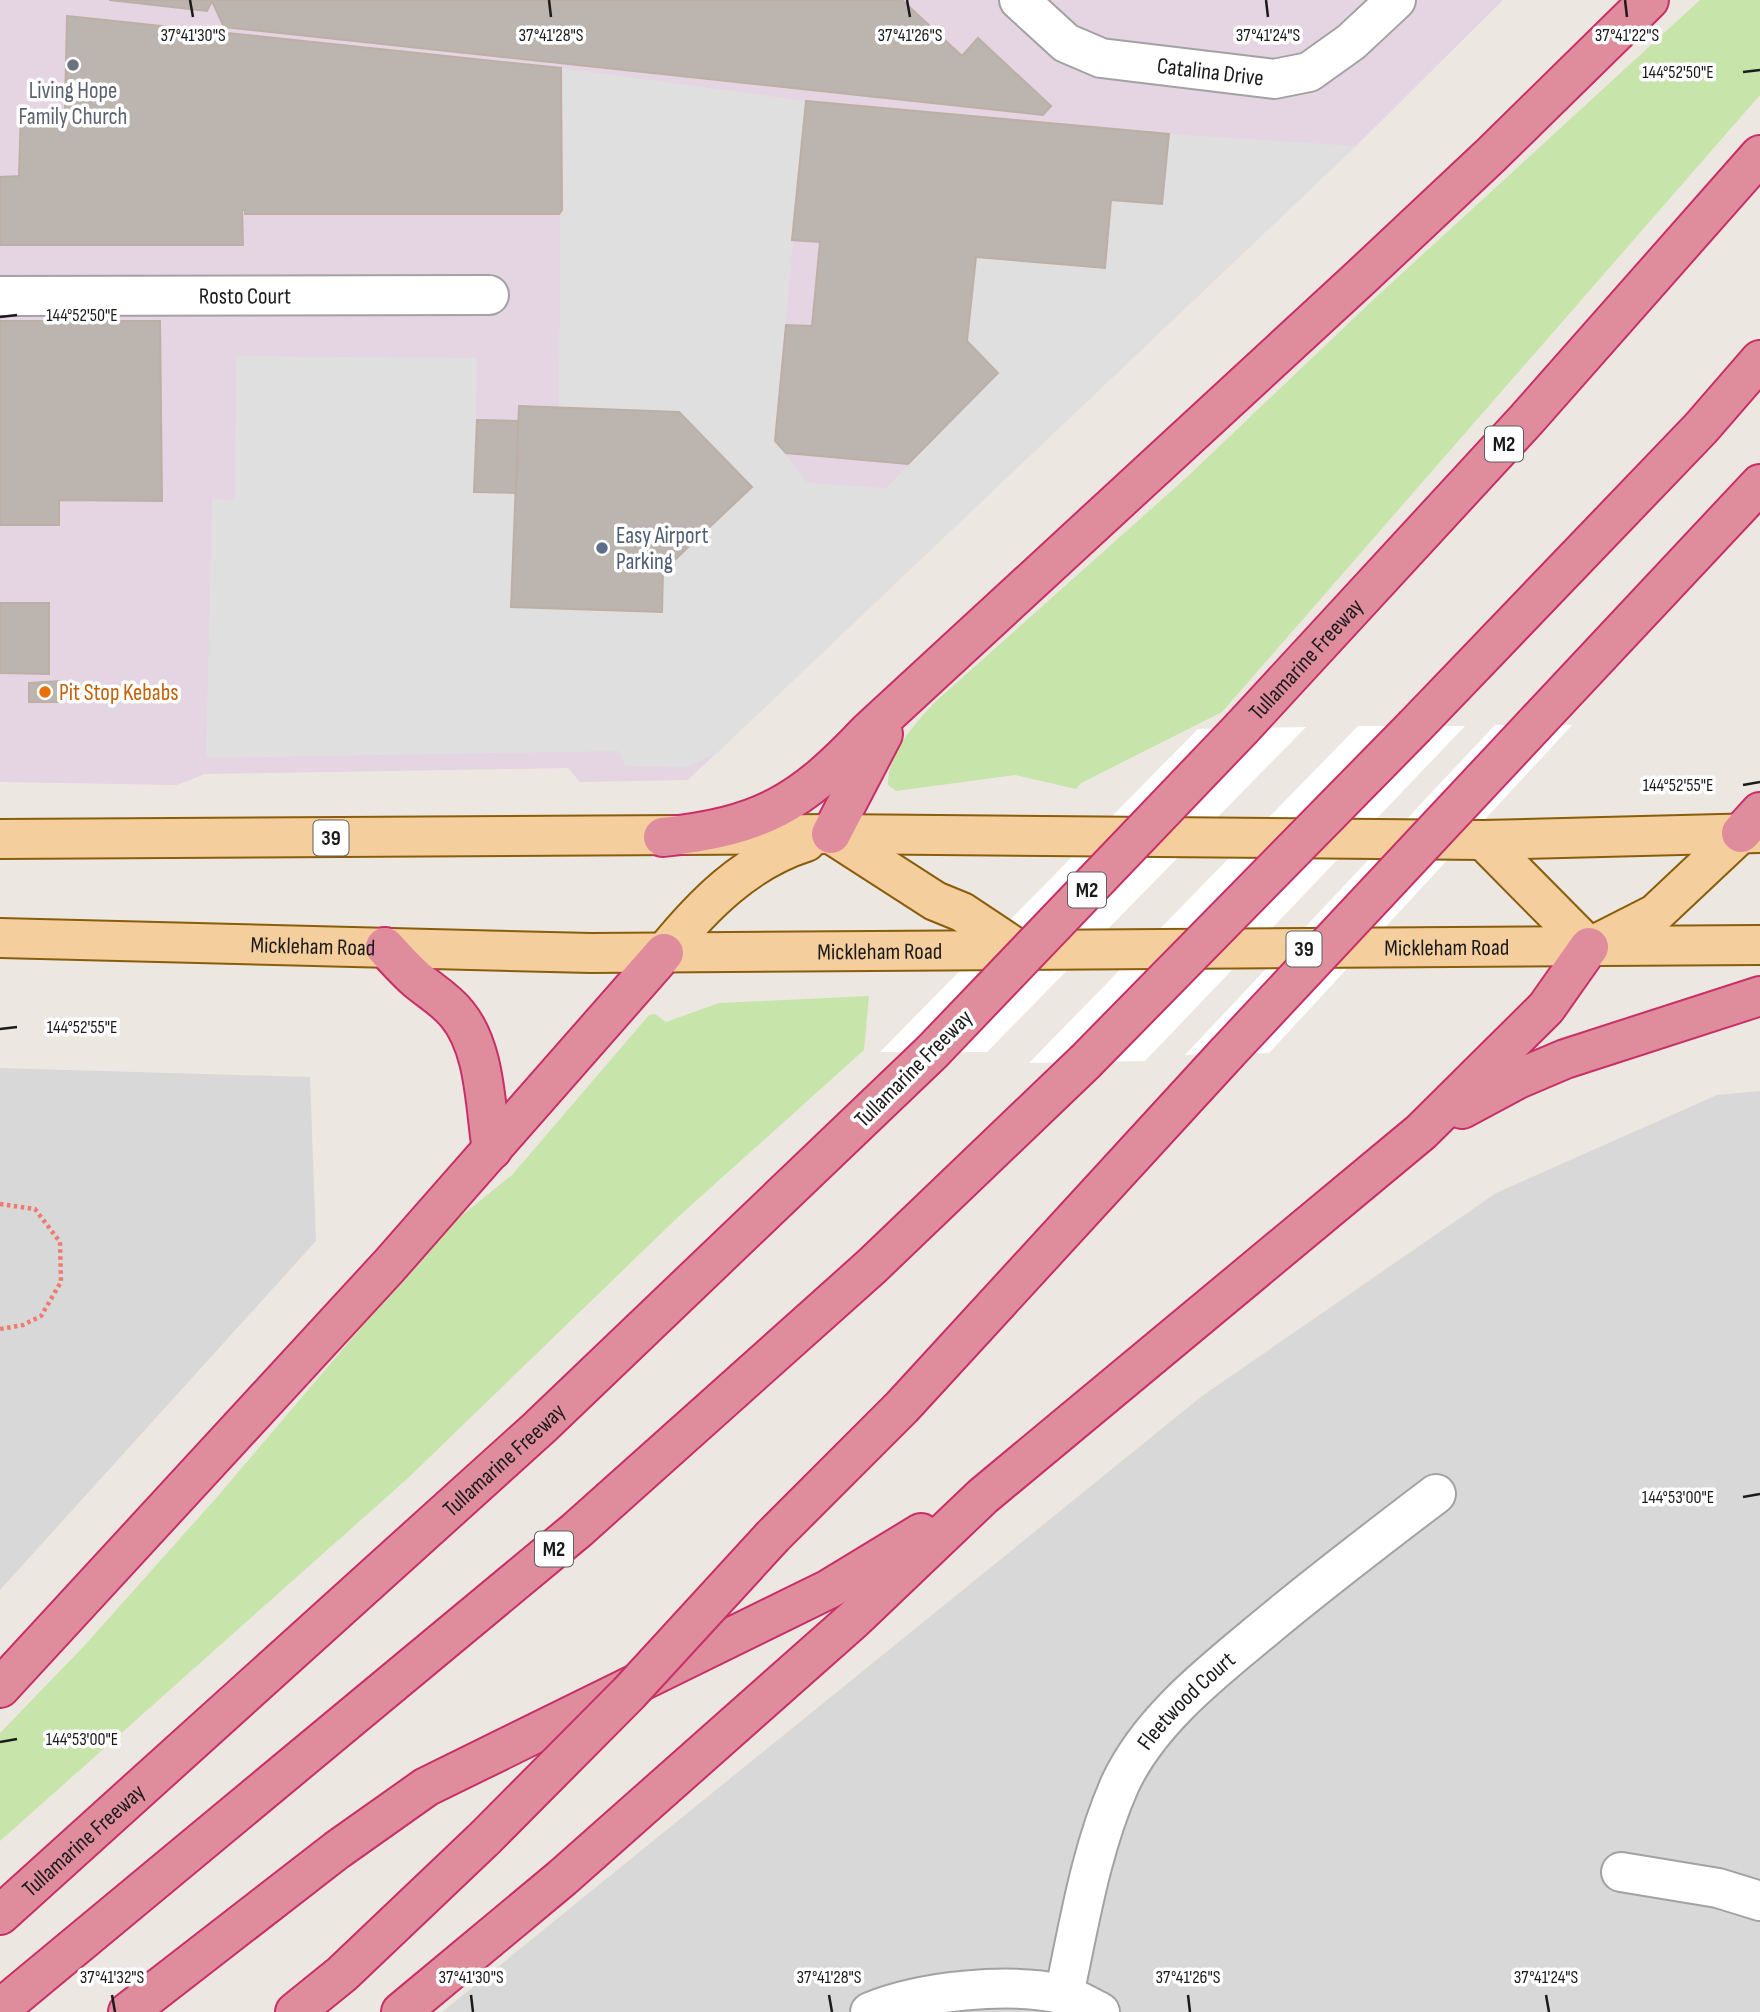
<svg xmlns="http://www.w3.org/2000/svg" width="1760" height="2012" viewBox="0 0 1760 2012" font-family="'Sofia Sans Condensed',sans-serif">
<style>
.residential{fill:#d9d8d8}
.industrial{fill:#e5d4e2}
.grass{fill:#c7e4aa}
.parking{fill:#dfdfdf}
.pier{fill:#fff}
.building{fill:#bcb4ae;stroke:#bdafa5;stroke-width:2}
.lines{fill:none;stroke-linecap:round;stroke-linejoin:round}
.minor-casing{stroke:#a2a2a2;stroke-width:42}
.primary-casing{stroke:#895d0a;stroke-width:42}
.motorway-casing{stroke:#c92f66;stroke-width:42}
.path{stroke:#ef7b6f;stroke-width:4.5;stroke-dasharray:3.5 3.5;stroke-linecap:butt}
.minor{stroke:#fff;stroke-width:38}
.primary{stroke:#f5ce9e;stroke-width:38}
.motorway{stroke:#df8d9d;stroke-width:38}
.motorway-bridge-casing{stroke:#c92f66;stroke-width:42;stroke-linecap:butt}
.motorway-bridge{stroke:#df8d9d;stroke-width:38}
.ticks{fill:none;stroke:#1b1b1b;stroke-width:2.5}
.worship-dot{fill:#6b7280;stroke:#fff;stroke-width:2.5}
.service-dot{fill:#5c6f8a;stroke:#fff;stroke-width:2.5}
.food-dot{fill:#e8710a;stroke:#fff;stroke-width:2.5}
.labels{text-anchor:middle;stroke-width:7;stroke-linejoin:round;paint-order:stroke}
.shield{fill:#fff;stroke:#5f5f5f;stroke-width:2}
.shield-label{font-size:21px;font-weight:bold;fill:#1b1b1b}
.street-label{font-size:23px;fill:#1b1b1b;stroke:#fff}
.worship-label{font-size:23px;fill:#5b616d;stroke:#fff}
.service-label{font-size:23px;fill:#4e5e75;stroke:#fff;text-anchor:start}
.food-label{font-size:23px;fill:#c56008;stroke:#fff;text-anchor:start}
.ticks-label{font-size:18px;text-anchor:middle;fill:#1b1b1b;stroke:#fff;stroke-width:7;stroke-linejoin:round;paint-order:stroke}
</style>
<rect width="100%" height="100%" fill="#ece8e1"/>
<g class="residential">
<path d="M0 1068 310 1077 316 1241 0 1590Z"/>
<path d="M1760 1091V2012H442L1202 1396 1496 1193 1717 1095Z"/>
</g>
<path class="industrial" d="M0 0H1503L1356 146 688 780 580 782 568 768 205 774 177 785 0 782Z"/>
<g class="grass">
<path d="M1700 0H1760V95L1222 712 1081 783 1076 789 1015 775 896 791 888 785C887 754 914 725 934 703L1187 477 1373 300Z"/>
<path d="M869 996 864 1050 677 1218 407 1479 0 1841V1733L85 1645 217 1497 445 1229 512 1175 649 1015 655 1014 666 1022 719 1003Z"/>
</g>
<path class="parking" d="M561 68 806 101 775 441 808 483 886 488 998 373 967 341 976 257 1105 268 1111 200 1162 203 1169 134 1356 146 716 754 687 767 625 766 619 751 206 758 212 499 235 500 236 356 477 358 475 491 516 493 511 607 662 612 663 571 752 487 679 412 559 407Z"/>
<g class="pier">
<path d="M1495 725H1572L1269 1053 1185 1055Z"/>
<path d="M1358 726H1465L1145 1061 1029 1063Z"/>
<path d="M1306 727 987 1052H880L1198 729Z"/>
</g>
<g class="building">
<path d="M109 0H902L962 56 978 38 1051 106 1043 115 224 27 212 1 207 11Z"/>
<path d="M67 16 561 68 562 210 559 214H245V210H242L243 245H0V177L19 176 21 111 65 110Z"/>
<path d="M806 101 1169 134 1162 204 1111 200 1105 268 976 257 967 341 998 373 908 464 786 453 775 441 786 325 812 326 820 242 792 240Z"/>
<path d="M0 321H160L162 501 59 500V525H0Z"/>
<path d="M519 406 679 412 752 487 663 571 662 612 511 607Z"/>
<path d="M477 420 518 421 516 493 474 492Z"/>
<path d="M0 603H49V674L0 673Z"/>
<path d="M61 681V702H29V683Z"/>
</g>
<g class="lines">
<g class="minor-casing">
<g id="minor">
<path id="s1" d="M1019 0 1066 43 1101 58 1274 79 1309 72 1351 42 1396 0"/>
<path id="s2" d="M0 296 489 295"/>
<path d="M1621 1872 1718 1888 1760 1901"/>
<path id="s3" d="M1064 1995C1079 1925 1091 1849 1120 1784 1149 1721 1212 1672 1264 1629 1320 1582 1378 1538 1436 1494"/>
<path d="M870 2012C920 1991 1008 1982 1061 1994 1074 1997 1087 2006 1100 2012"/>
</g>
</g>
<g class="primary-casing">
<g id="primary">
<path d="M831 834 935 901 962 912 1019 950"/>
<path d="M0 839 831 834 1483 840 1760 833"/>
<path d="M1483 840 1589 947"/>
<path id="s4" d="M0 938 591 953 1760 945"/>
<path d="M1594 945 1655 914 1741 833"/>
<path d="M664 953C703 905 746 861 806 842"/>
</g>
</g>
<g class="motorway-casing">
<g id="motorway">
<path d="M1534 725 1760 484"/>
<path d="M1415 726 1701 428 1760 360"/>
<path id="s5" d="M1242 728 1526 420 1760 155"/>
<path d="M1741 833 1760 812"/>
<path d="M831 834 883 734"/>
<path d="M663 837C762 826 800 804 868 732L1358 280 1491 155 1649 0"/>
<path d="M385 947C395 958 405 969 416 979 430 991 445 999 457 1014 486 1049 485 1107 492 1150"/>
<path d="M1462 1109 1518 1079 1565 1059 1760 996"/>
<path d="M773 1536 902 1407 1226 1054"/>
<path d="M0 1688 389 1266 664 953"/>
<path id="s6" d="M0 1915 539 1428 932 1052"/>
<path d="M0 2009 577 1530 872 1266 1085 1062"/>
<path d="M128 2012 337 1850 426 1787 829 1589 921 1533"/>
<path d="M295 2012 342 1974 485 1838"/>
<path d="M401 2012 562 1878 853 1620 983 1496 1421 1132 1546 1008 1589 947"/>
</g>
</g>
<path class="path" d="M0 1204 35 1209 60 1242 61 1282 41 1316 23 1325 0 1329"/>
<use href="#minor" class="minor"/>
<use href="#primary" class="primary"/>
<use href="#motorway" class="motorway"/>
<g class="motorway-bridge-casing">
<g id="motorway-bridge">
<path d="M932 1052 1242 728"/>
<path d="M1226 1054 1534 725"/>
<path d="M1085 1062 1415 726"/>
<path d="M485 1838 629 1693 773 1536"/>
</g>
</g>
<use href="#motorway-bridge" class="motorway-bridge"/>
</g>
<path class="ticks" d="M190 0 193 17M549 0 551 17M907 0 910 17M1266 0 1268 17M1625 0 1627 17M1743 72 1760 70M0 317 17 315M1743 785 1760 782M0 1029 17 1027M1743 1497 1760 1494M0 1742 17 1739M112 1995 115 2012M471 1995 473 2012M829 1995 832 2012M1188 1995 1190 2012M1546 1995 1549 2012"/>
<circle class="worship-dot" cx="73" cy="65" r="7"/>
<circle class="service-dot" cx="602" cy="548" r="7"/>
<circle class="food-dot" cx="45" cy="692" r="7"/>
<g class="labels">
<g class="shield">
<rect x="1485" y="426.5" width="38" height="35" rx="5"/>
<rect x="313.5" y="820.5" width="35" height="35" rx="5"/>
<rect x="1068" y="872.5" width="38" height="35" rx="5"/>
<rect x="1286.5" y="931.5" width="35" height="35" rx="5"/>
<rect x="535" y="1531.5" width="38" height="35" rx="5"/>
</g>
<g class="shield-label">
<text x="1504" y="451">M2</text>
<text x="331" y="845">39</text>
<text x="1087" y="897">M2</text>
<text x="1304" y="956">39</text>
<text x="554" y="1556">M2</text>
</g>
<g class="street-label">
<text dy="8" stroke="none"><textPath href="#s1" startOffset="212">Catalina Drive</textPath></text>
<text dy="8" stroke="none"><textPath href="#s2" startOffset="245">Rosto Court</textPath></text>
<text dy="8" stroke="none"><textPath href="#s5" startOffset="94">Tullamarine Freeway</textPath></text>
<text dy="8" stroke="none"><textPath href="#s4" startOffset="313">Mickleham Road</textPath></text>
<text dy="8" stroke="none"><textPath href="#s4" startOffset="1447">Mickleham Road</textPath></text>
<text dy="8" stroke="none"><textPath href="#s4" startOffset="880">Mickleham Road</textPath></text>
<text transform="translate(913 1068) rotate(-45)" y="8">Tullamarine Freeway</text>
<text dy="8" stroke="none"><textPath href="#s6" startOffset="679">Tullamarine Freeway</textPath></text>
<text dy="8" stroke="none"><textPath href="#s3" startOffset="326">Fleetwood Court</textPath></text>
<text dy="8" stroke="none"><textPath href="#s6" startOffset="112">Tullamarine Freeway</textPath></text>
</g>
<g class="worship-label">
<text x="73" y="98">Living Hope<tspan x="73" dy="26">Family Church</tspan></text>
</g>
<g class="service-label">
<text x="616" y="543">Easy Airport<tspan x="616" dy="26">Parking</tspan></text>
</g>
<g class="food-label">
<text x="59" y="700">Pit Stop Kebabs</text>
</g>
</g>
<g class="ticks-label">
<text x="193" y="41">37°41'30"S</text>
<text x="551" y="41">37°41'28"S</text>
<text x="910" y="41">37°41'26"S</text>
<text x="1268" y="41">37°41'24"S</text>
<text x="1627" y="41">37°41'22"S</text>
<text x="1678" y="78">144°52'50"E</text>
<text x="82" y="321">144°52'50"E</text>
<text x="1678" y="791">144°52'55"E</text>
<text x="82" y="1033">144°52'55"E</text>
<text x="1678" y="1503">144°53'00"E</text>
<text x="82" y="1745">144°53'00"E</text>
<text x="112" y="1983">37°41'32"S</text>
<text x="471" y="1983">37°41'30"S</text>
<text x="829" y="1983">37°41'28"S</text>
<text x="1188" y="1983">37°41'26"S</text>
<text x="1546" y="1983">37°41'24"S</text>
</g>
</svg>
